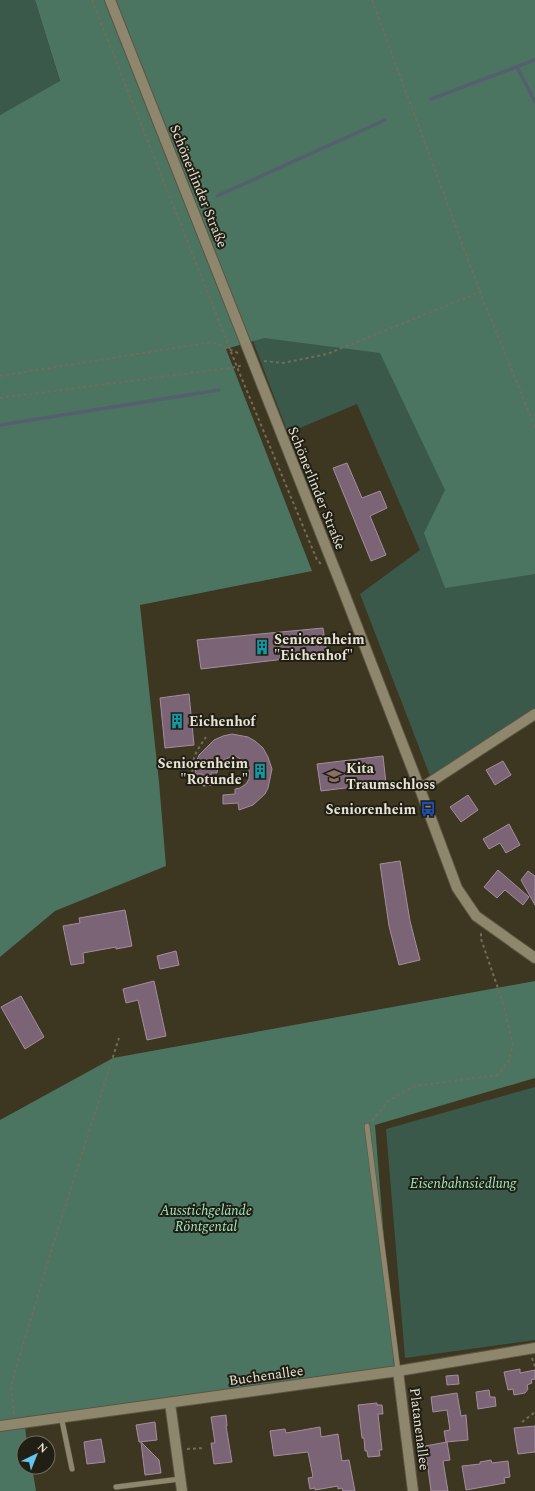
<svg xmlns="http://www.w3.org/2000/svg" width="535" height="1491" viewBox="0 0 535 1491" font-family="Spectral,serif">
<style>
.green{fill:#3a594a}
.forest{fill:#4b7561}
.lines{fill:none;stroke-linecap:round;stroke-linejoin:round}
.stream{stroke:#555f6f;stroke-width:3.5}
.building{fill:#7a6475;stroke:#a48d9e}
.service-casing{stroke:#5b5541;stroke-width:6}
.minor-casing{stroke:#5b5541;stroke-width:12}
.tertiary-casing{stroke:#5b5541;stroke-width:12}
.path{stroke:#726c59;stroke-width:2;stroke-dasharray:3 3;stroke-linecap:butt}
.service{stroke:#8e866d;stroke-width:5}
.minor{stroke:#8e866d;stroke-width:10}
.tertiary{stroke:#8e866d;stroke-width:10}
.labels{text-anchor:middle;stroke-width:4;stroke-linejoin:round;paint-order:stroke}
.street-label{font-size:14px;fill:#e7e3d5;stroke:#211e14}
.poi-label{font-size:14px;font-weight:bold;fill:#e7e3d5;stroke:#211e14;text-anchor:start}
.park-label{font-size:14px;font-style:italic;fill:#9fe8c4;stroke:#211e14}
</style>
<rect width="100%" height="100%" fill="#3d3620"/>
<g class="green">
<path d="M0 0H35L60 82 0 115Z"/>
<path d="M535 0V715L432 781 360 594 420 550 357 404 288 433 189 173Z"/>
<path d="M535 1087V1340L405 1358 386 1129Z"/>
</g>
<g class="forest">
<path d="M35 0H535V574L445 588 424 533 445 490 380 353 264 338 226 349 312 571 140 605 159 782 166 866 55 911 0 957V115L60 81Z"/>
<path d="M535 981V1078L375 1125 394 1366 24 1419 27 1443H24V1467H32L36 1491H0V1120L113 1058Z"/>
</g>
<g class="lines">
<g class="stream">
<path d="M517 67 535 102"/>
<path d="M431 99 535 60"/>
<path d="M217 196 385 120"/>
<path d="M0 425 219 390"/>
</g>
</g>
<g class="building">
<path d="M347 463 362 498 380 491 387 508 370 516 386 555 371 561 333 468Z"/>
<path d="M323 628 327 654 201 669 197 640Z"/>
<path d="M189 694 194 745 165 748 160 698Z"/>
<path d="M232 734 248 737 255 741 263 748 268 757 272 769 268 788 265 794 253 805 239 810 238 803 223 804V795L235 794V789L240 788 246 784 249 779V769L244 761 235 756 230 757 222 761 218 766 217 773H211L212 785 203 786 202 774H195L196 763 199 755 214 740 223 736Z"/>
<path d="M383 756 386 783 321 791 317 764Z"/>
<path d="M503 761 511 775 495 785 486 770Z"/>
<path d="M468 795 478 810 461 822 450 807Z"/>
<path d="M509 824 520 845 506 853 500 843 489 849 483 839Z"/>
<path d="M400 861 410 921 420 960 399 965 389 926 380 864Z"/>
<path d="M498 870 529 897 523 905 505 890 497 898 484 887Z"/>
<path d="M528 871 535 876V905L521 880Z"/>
<path d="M125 910 132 946 116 949V947L83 953 84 963 71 965 63 926 80 923 79 918Z"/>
<path d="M176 951 179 965 160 969 157 956Z"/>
<path d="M154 981 166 1036 147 1040 138 1000 126 1003 123 989Z"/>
<path d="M21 996 44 1037 25 1049 1 1007Z"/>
<path d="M520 1369V1373L535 1370V1379L531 1380 532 1383 527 1385 528 1389 525 1393 514 1395 513 1389 508 1390 504 1372Z"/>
<path d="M458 1375 459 1384 447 1385 446 1376Z"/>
<path d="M489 1390 490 1397H495L496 1406 478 1409 476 1392Z"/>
<path d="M457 1393 461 1416 466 1415 468 1440 446 1442 444 1431 450 1430 447 1410 433 1412 431 1397Z"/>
<path d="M377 1403V1405H382L383 1414H378L382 1450H379L380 1456 368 1457 367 1451H365L364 1438H362L358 1405Z"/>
<path d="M226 1415 227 1426H226L232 1462 214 1464 211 1443H215L211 1417Z"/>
<path d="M155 1422 157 1440 139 1442 136 1425Z"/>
<path d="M535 1426V1452L518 1454 514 1428Z"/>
<path d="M320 1427 321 1437 338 1434 342 1461 349 1460 355 1491H343L342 1488 338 1489V1486L315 1490V1488L310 1489 308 1478 313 1477 308 1452 274 1456 270 1431 285 1429 286 1433Z"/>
<path d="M101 1439 105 1462 87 1464 84 1442Z"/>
<path d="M141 1442 159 1460 161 1473 145 1475Z"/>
<path d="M447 1442 450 1460 443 1461 448 1491H431L425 1446Z"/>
<path d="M491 1460 492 1463 508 1461 510 1477 504 1478 505 1483 466 1490 462 1466 480 1464V1462Z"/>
</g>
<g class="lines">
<g class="service-casing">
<g id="service">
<path d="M367 1126 398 1371"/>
<path d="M61 1416 72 1469"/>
<path d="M116 1487 180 1479"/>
</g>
</g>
<g class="minor-casing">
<g id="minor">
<path d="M420 789 535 714"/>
<path d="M398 1371 413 1491"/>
<path d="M170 1403 182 1491"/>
<path d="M0 1426 398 1371 535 1348"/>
</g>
</g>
<g class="tertiary-casing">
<path id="tertiary" d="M110 0 343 590 420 789 457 888 476 916 535 958"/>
</g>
<g class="path">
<path d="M92 0 237 367 317 560 321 564"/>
<path d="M372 0 480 292"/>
<path d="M264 361 283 363 327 354 480 292 535 427"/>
<path d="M0 376 212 342 238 353"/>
<path d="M0 398 237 367 242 365"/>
<path d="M193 784C191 760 193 756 206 737"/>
<path d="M372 1121 388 1101 415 1086 498 1075 509 1060 513 1044 503 1003 481 939V933"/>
<path d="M532 1358 535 1367"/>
<path d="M14 1414 11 1385 57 1232 119 1038"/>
<path d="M522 1422 535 1412"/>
<path d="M187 1449 205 1448"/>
</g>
<use href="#service" class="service"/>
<use href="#minor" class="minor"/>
<use href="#tertiary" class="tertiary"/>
</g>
<defs>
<g id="building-bare" transform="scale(1.2)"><path d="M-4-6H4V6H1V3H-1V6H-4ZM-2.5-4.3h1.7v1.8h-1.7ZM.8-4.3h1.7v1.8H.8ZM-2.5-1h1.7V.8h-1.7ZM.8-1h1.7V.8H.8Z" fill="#0f9aa8" stroke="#211e14" stroke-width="2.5" paint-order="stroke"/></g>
<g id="school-bare" transform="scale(1.2)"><path d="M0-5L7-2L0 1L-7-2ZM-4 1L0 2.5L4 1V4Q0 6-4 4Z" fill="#8d6e63" stroke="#211e14" stroke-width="2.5" paint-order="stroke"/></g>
<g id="bus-bare" transform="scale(1.2)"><path d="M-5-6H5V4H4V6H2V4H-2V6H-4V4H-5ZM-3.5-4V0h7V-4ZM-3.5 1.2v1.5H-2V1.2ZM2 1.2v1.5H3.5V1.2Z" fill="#1a4fb4" stroke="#211e14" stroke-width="2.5" paint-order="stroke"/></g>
</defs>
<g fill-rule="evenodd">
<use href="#building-bare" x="262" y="647"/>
<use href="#building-bare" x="177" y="721"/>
<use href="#building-bare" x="260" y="771"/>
<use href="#school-bare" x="334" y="776"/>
<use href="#bus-bare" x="428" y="809"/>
</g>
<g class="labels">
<g class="street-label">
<text transform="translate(199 186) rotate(68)" y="5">Schönerlinder Straße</text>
<text transform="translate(317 488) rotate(68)" y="5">Schönerlinder Straße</text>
<text transform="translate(266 1375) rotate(-8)" y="5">Buchenallee</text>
<text transform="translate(420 1429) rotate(83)" y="5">Platanenallee</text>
</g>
<g class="poi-label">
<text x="274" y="644">Seniorenheim<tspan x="274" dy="16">"Eichenhof"</tspan></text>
<text x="189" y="726">Eichenhof</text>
<text x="248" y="768" text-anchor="end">Seniorenheim<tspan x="248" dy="16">"Rotunde"</tspan></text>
<text x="346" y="773">Kita<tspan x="346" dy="16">Traumschloss</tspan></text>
<text x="416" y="814" text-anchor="end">Seniorenheim</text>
</g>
<g class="park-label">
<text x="463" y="1188">Eisenbahnsiedlung</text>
<text x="206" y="1215">Ausstichgelände<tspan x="206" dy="16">Röntgental</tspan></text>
</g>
</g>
<g transform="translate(36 1455) rotate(43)"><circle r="19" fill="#211e14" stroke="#706d61"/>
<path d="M0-3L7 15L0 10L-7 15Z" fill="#65c4ef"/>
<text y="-6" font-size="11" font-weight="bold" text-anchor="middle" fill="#e7e3d5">N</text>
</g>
</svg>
